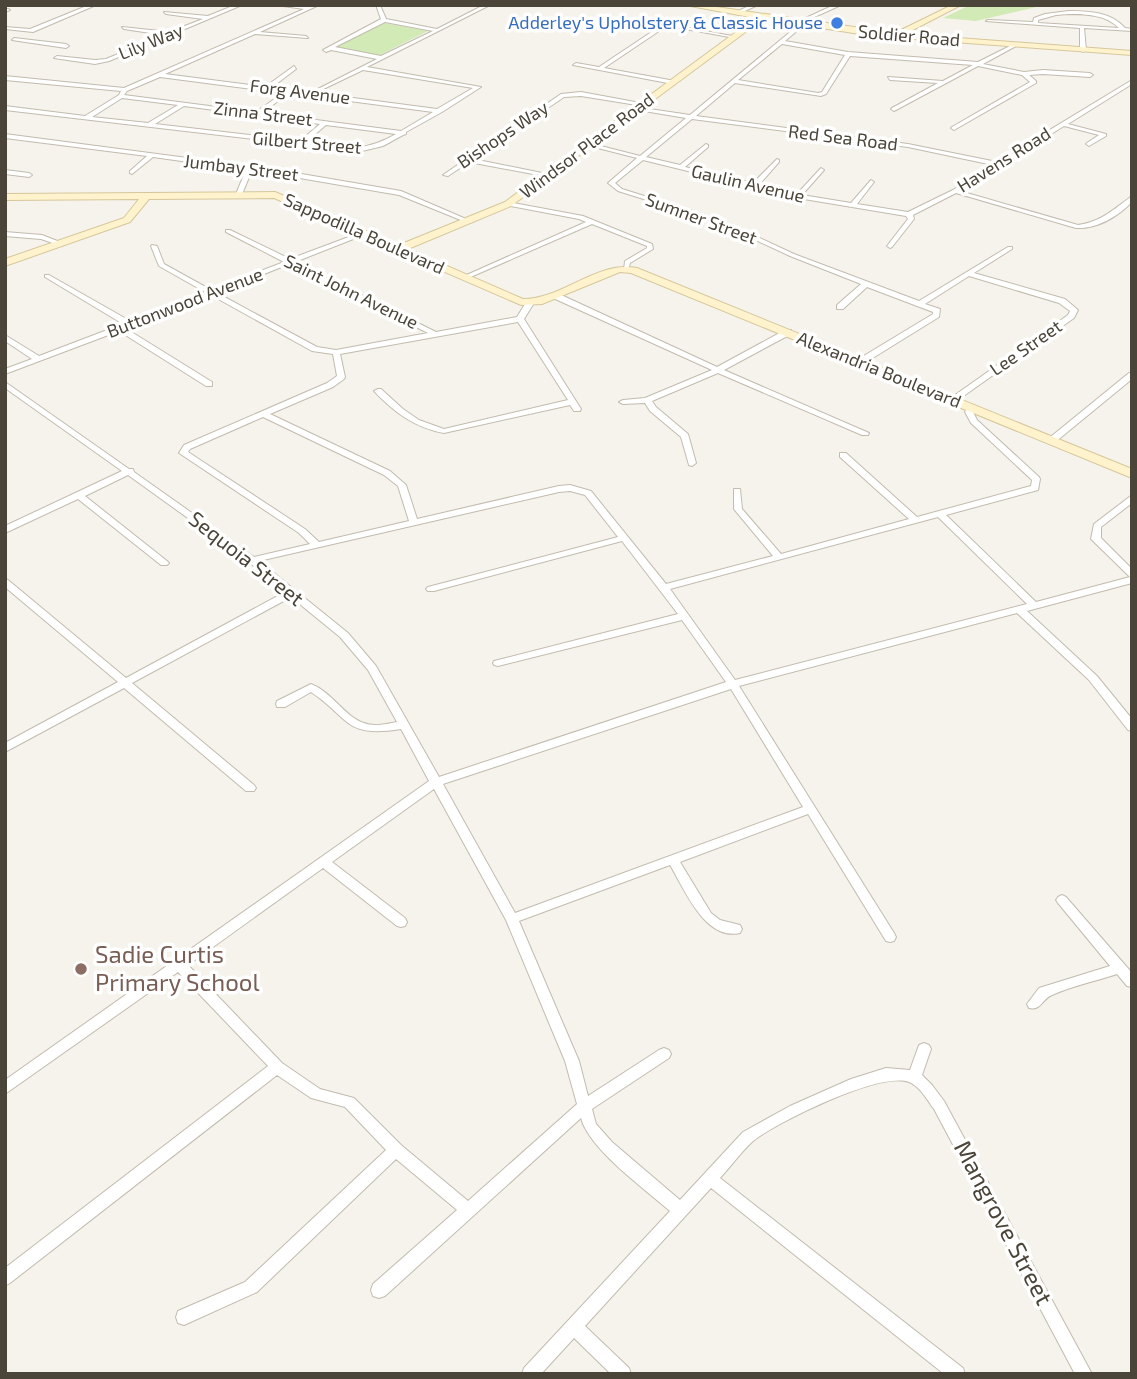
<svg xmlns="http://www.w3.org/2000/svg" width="1137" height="1379" viewBox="0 0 1137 1379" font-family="'Exo 2',sans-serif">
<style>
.green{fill:#d2eab5}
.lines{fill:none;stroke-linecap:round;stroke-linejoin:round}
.street-casing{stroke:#c2bbae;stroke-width:2}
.secondary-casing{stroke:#d6c79b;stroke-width:2}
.street{fill:#fff;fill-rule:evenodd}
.secondary{fill:#fff3cd;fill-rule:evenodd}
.shop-dot{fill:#3f7fe0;stroke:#fff;stroke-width:2.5}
.education-dot{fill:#8d6e63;stroke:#fff;stroke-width:2.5}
.labels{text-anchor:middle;stroke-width:7;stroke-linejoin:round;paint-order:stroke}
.far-shop-label{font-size:18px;fill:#366cbe;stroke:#fff;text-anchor:end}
.far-street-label{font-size:18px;fill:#4b4439;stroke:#fff}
.street-label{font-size:21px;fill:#4b4439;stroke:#fff}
.near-education-label{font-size:24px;fill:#785e54;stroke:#fff;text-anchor:start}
.near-street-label{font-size:24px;fill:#4b4439;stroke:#fff}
</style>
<rect width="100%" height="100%" fill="#f6f3ec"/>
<g class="green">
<path d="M970 5H1045L976 21 943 18Z"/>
<path d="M384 23 428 31 378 56 333 48Z"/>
</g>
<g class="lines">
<g class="street-casing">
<g id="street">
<path d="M89 5H96L33 32 5 29V27L30 29Z"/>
<path d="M235 5H242L109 61 95 64 54 58 57 56 95 60 106 59 164 35 124 29 122 27 169 32 203 19 166 14 164 12 208 16Z"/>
<path d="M276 5 308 7 319 5 260 32 306 36 308 38 255 34 165 74 265 87 294 66 296 69 271 88 287 90 290 88 292 90 310 93 377 59 331 50 326 52 323 50 381 19 376 5H380L386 19 437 29 484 5H490L367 67 481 87 442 112 406 132V134L403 135 383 146 358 152 302 145 299 147 296 144 5 110V106L85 116 119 95 121 91 5 80V76L124 88 304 9ZM385 22 433 31 381 56 335 47ZM363 70 473 88 437 109 315 93ZM160 77 283 93 256 112 124 95 127 91ZM289 93 433 112 401 131 262 113ZM122 98 178 105 148 123 92 117ZM184 106 320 124 300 141 155 124ZM326 125 396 134C361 154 344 147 306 142Z"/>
<path d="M751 5H758L738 14 734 13Z"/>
<path d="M834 5H841L799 24 795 23Z"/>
<path d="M5 9H8L10 10 5 12Z"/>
<path d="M1069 11C1089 11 1111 12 1125 28L1132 29V31L1084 28 1086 50 1083 52 1080 50V28L986 21 988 20 1033 22 1034 18 1045 14ZM1069 14C1087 14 1106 15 1119 28L1038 23V20L1056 15Z"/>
<path d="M801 23 805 24 785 41 848 52 978 62 1014 44 1016 46 983 64 1024 72 1043 70 1090 73 1093 75 1090 77 1043 74 1029 75 1036 81V83L954 130 951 128 952 127 1030 82 1022 75 978 66 894 111 891 109 892 108 938 83 890 80 888 77 943 81 973 65 850 56 826 94 821 96 735 83 696 116 908 144 997 162 1132 80V84L1068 124 1106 134V136L1089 146 1086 144 1087 143 1099 135 1064 126 960 191 1078 225C1101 222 1114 209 1132 196V202C1117 217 1097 229 1076 228L956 193 913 215 914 219 892 247 890 248 887 246 908 219 906 216 798 198 643 160 615 183 622 189 721 220 794 254 919 301 1008 247H1012V249L974 273 1065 299 1078 310 1074 318 955 402H952L948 400 1068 315 1070 311 1059 303 969 276 925 304 940 309 939 317 863 364H857V360L933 314V312L867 287 843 309H837V305L861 284 790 256 717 222 618 191 608 183 637 158 586 145 589 143 640 156 686 118 638 110 635 108 636 107 690 115ZM782 44 845 55 822 92 818 93 738 80ZM692 119 908 147 993 165 953 190 908 212 857 204 874 182 871 180 851 203 802 195 824 170 821 168 797 194 759 185 779 162V160L777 159 753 183 685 167 708 147V145L706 144 680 165 646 157Z"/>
<path d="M680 26 737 37 735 38 680 28 662 29 604 68 675 81 673 84 573 65 576 63 599 67 659 27Z"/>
<path d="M14 38 66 44 69 46 66 48 12 40Z"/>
<path d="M581 92 646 104 643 106 581 96 564 97 473 159 547 174 550 176 549 177 469 162 448 176 443 175 561 94Z"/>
<path d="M5 134 278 170 401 191 473 222 468 223 399 195 252 170 242 194 239 196 236 194 246 170 153 157 132 174 130 173V171L147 156 5 138Z"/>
<path d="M5 170 29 173 32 175 29 177 5 174Z"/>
<path d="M508 202 583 216 652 244 653 249 630 263 628 270H624L625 261 647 248V246L592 224 466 279H462V277L586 222 579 219 506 205V203Z"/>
<path d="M226 230H230L290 259 362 232H366V234L295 262 436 332 517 317 527 301 534 303 524 319 581 409 580 411H574L570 405 444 433C415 428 394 412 374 391L378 389H381L403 409 419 420 444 429 568 400 518 322 340 354 345 377 344 379 333 387 270 414 390 471 406 485 417 519 559 486 570 485 591 491 666 584 773 556 734 509V489H740L742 509 781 554 909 519 840 457V453H846L917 517 1031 486 1032 480 971 423 965 412 968 406H971L975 408 973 412 977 420 1039 477 1040 479 1038 490 946 515 1036 602 1130 577 1091 539 1094 524 1132 495V503L1101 527V538L1132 569V583L1027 611 1097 676 1132 719V731L1128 730 1089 680 1017 613 739 686 894 933 896 937 894 941 890 942 886 941 808 814 680 862 711 913 720 920 740 925 742 929 740 933C705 941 685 890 670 865L519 921 579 1061 588 1096 659 1050 664 1048 669 1050 671 1054 669 1058 592 1109 596 1124 612 1142 680 1200 743 1132 790 1106 851 1079 886 1068 910 1070 919 1045 924 1043 929 1045 931 1049 922 1075 932 1085 944 1101 1092 1374H1075L934 1109C927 1100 920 1086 909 1082 880 1071 777 1122 753 1141 741 1152 731 1166 720 1178L963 1368 965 1374H944L711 1188 585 1326 629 1368 631 1374H611L574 1338 541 1374H522L524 1368 670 1211C645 1189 589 1149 581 1118L385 1296 379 1298 373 1296 371 1290 373 1284 457 1210 396 1159 257 1292 184 1325 178 1323 176 1317 178 1311 245 1282 386 1150 345 1107 311 1098 277 1075 10 1283 5 1286V1268L268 1066 178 972 5 1094V1080L429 781 401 729C344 738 351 719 311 692L285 707H277L276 704 277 701 311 684C332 692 345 717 364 723 374 727 386 724 397 722L368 670 340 637 291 597 132 683 254 785 256 788 254 791H246L124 688 5 752V743L118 682 5 587V579L8 580 126 678 285 592 249 562 128 475 85 496 167 561 169 563 167 565H161L78 499 5 533V526L122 471 5 388V382L129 469H133L134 472 254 557 310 544 299 533 179 453 184 445 327 383 337 376 333 354 312 351 211 295 125 328 212 382V386H206L119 331 5 374V369L32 359 5 341V335L39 356 123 324 45 277V275H49L130 321 205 292 159 266 151 246 152 245 157 246 164 264 211 290 284 262 226 232ZM289 264 428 333 336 350 317 347 217 293ZM263 417 384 475 398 486 409 521 319 542 305 529 188 452 190 449ZM570 491 585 495 618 537 428 587 426 589 428 591H434L622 541 678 614 494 661 493 663 494 665 498 666 682 620 726 682 439 777 376 666 348 633 259 561 559 492ZM938 517 1027 604 735 680 670 589ZM731 689 803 807 515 913 443 784ZM434 789 506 920 565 1061 577 1104 468 1201 401 1145 354 1098 320 1089 282 1063 188 965 323 868 397 926 401 927 405 926 407 922 405 918 332 862Z"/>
<path d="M5 232 42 235 65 244 62 246 41 239 5 236Z"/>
<path d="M553 294H559L717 367 785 330H791V334L724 370 869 433 868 435H862L718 373 652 401 656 407 688 434 696 463 692 466 689 465 681 437 650 411 645 403 623 404 619 402 623 400 645 398 712 370 553 298Z"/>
<path d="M1129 373H1132V379L1054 443H1048V439Z"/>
<path d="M1062 895 1066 897 1132 973V987L1127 986 1117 974C1096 981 1072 986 1052 995 1042 999 1041 1011 1029 1008L1027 1004 1039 988 1110 966 1058 903 1056 900 1058 897Z"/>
</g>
</g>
<g class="secondary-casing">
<path id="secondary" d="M685 5H703L895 33 952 5H961L905 34 1132 51V55L873 36 763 19 511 206 408 249 523 299C563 299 597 260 637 268L1132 469V478L631 273 620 272 542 304 521 305 274 198 149 199 130 222 5 266V259L124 218 139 199 5 200V194L275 192 399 245 505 202 755 18Z"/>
</g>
<use href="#street" class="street"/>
<use href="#secondary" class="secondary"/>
</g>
<circle class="shop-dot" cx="837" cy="23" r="7"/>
<circle class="education-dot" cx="81" cy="969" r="7"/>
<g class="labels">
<g class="far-shop-label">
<text x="823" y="29">Adderley's Upholstery &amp; Classic House</text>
</g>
<g class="far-street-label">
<text transform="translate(909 36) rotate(5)" y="6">Soldier Road</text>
<text transform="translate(151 42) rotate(-22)" y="6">Lily Way</text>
<text transform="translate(300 92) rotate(7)" y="6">Forg Avenue</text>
<text transform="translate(263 114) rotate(7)" y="6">Zinna Street</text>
<text transform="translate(503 135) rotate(-34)" y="6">Bishops Way</text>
<text transform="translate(843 138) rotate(7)" y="6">Red Sea Road</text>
<text transform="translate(307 143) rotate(5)" y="6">Gilbert Street</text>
<text transform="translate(587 146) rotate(-37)" y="6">Windsor Place Road</text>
<text transform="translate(1004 160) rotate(-32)" y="6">Havens Road</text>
<text transform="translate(241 168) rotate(7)" y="6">Jumbay Street</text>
<text transform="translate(748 184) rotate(13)" y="6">Gaulin Avenue</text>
<text transform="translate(701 219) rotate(20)" y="6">Sumner Street</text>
<text transform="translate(364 234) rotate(24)" y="6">Sappodilla Boulevard</text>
<text transform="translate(351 292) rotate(26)" y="6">Saint John Avenue</text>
<text transform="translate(185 303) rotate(-21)" y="6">Buttonwood Avenue</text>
<text transform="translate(1026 348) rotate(-35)" y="6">Lee Street</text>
<text transform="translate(879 370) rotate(22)" y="6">Alexandria Boulevard</text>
</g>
<g class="street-label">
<text transform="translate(246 559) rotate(38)" y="7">Sequoia Street</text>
</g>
<g class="near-education-label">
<text x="95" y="963">Sadie Curtis<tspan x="95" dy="28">Primary School</tspan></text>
</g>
<g class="near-street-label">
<text transform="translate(1003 1223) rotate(62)" y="8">Mangrove Street</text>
</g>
</g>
<rect width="1137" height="1379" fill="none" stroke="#4b4439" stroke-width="14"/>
</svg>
